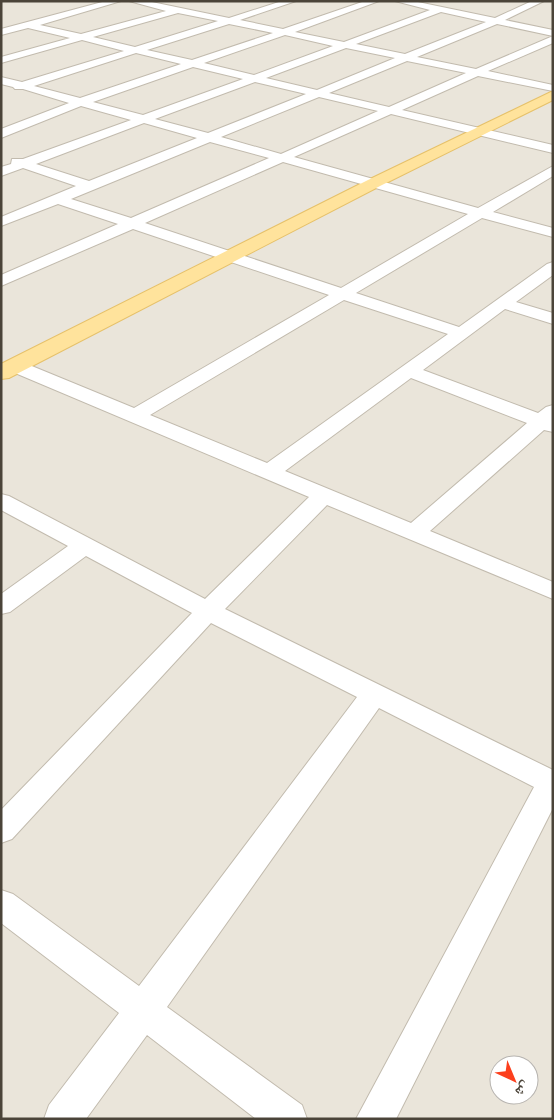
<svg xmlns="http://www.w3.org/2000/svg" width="554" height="1120" viewBox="0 0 554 1120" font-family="Barlow,'Noto Naskh Arabic',sans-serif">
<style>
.residential{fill:#eae5da;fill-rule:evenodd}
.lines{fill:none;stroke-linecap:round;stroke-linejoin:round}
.minor-casing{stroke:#c2bbae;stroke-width:2}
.primary-casing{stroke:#e6c16a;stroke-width:2}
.minor{fill:#fff;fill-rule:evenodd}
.primary{fill:#ffe39c;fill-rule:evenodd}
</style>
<rect width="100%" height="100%" fill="#f6f3ec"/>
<path class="residential" d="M1 1H553V1119H1ZM499 1065H529V1095H499Z"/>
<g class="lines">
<g class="minor-casing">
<path id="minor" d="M106 1H121L40 25 81 34 166 11 129 1H147L229 18 282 1H296L240 20 283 29 365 1H379L295 32 344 42 430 10 395 1H413L495 18 532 1H544L505 20 553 30V36L497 24 417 57 476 69 553 36V43L488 71 553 85V91L478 76 402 110 553 145V153L391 114 294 157 478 208 553 166V176L493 212 553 228V237L482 218 356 293 459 327 547 264 553 262V275L516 302 553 313V324L505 309 423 370 538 413 546 407 553 405V432L544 430 430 531 553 582V599L327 505 225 609 553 770V808L396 1119H356L534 787 379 708 167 1007 302 1105 307 1119H256L147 1035 86 1119H44L49 1105 119 1013 1 923V890L13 894 139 986 357 697 211 623 12 839 1 843V810L192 613 86 556 10 612 1 614V594L68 546 1 510V494L9 496 205 599 309 497 8 370 6 366 8 362 15 360 22 362 134 408 329 295 133 229 1 286V275L118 224 58 204 1 226V217L76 186 23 168 1 176V167L11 164 12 159H23L131 120 81 106 1 138V129L69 103 23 89H15L13 87 1 84V77L22 82 124 51 82 40 1 63V57L70 38 28 28 1 35V29ZM441 12 486 22 405 54 356 44ZM178 13 218 21 135 47 93 37ZM229 24 273 33 192 60 147 50ZM285 35 333 46 254 75 204 63ZM346 48 395 58 317 90 266 78ZM136 53 181 64 80 98 34 86ZM407 61 466 73 389 107 329 93ZM193 67 243 79 143 115 93 102ZM255 82 306 94 208 133 155 119ZM319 97 378 111 281 154 221 137ZM144 123 197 138 89 181 36 164ZM210 142 269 158 131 218 71 199ZM283 162 468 214 341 288 145 223ZM344 300 448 334 267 463 150 415ZM411 378 527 423 411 523 285 471Z"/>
</g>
<g class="primary-casing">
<path id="primary" d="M553 91V100L380 186 9 378 1 379V364L368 180Z"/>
</g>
<use href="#minor" class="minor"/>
<use href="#primary" class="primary"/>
</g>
<rect width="554" height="1120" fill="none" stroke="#4b4439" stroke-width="5"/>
<g transform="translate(514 1080) rotate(136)"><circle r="24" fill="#ffffff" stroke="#b7b4b0"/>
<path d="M0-4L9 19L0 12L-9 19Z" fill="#fc3f1d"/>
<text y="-8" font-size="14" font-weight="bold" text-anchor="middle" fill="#4b4439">ش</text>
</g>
</svg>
